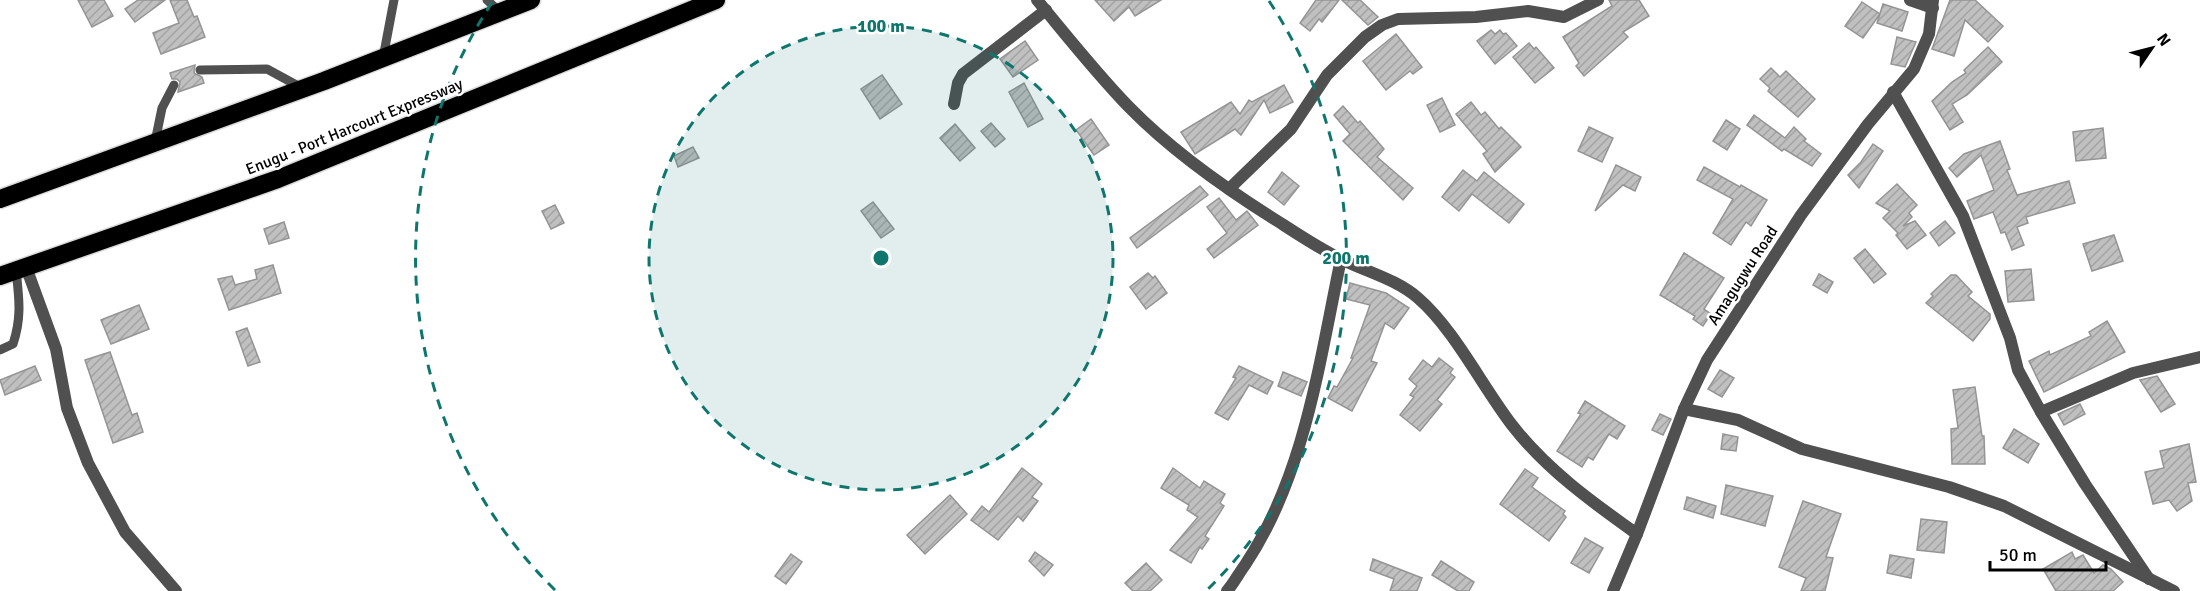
<svg xmlns="http://www.w3.org/2000/svg" width="2200" height="591" viewBox="0 0 2200 591" font-family="Signika,sans-serif">
<style>
.building{fill:url(#building-hatch);stroke:#949494;stroke-width:1.5}
.lines{fill:none;stroke-linecap:round;stroke-linejoin:round}
.highway-casing{stroke:#dbdbdb;stroke-width:21}
.lane{stroke:#505050;stroke-width:9}
.street{stroke:#505050;stroke-width:12}
.highway{stroke:#000;stroke-width:18}
.ring{fill:none;stroke:#0f766e;stroke-width:3;stroke-dasharray:10 8}
.labels{text-anchor:middle;stroke-width:5;stroke-linejoin:round;paint-order:stroke}
.street-label{font-size:16px;fill:#000;stroke:#fff}
.centre{fill:#0f766e;stroke:#fff;stroke-width:3}
.ring-label{font-size:18px;text-anchor:middle;font-weight:bold;fill:#0f766e;stroke:#fff;stroke-width:5;stroke-linejoin:round;paint-order:stroke}
</style>
<defs>
<pattern id="building-hatch" width="6" height="6" patternUnits="userSpaceOnUse" patternTransform="scale(1.5)"><rect width="6" height="6" fill="#c0c0c0"/><path d="M-1 1l2-2M0 6l6-6M5 7l2-2" fill="none" stroke="#a3a3a3"/></pattern>
</defs>
<rect width="100%" height="100%" fill="#fff"/>
<g class="building">
<path d="M78 0H104L113 16 92 27Z"/>
<path d="M138 0H165L135 22 125 9Z"/>
<path d="M170 0H187L194 17 197 16 205 37 161 54 153 33 179 23Z"/>
<path d="M1095 0H1161L1135 16 1129 7 1114 21Z"/>
<path d="M1316 0H1339L1322 22 1319 19 1310 31 1300 23Z"/>
<path d="M1342 0H1360L1378 17 1368 25Z"/>
<path d="M1609 0H1639L1649 16 1623 32 1628 37 1584 76 1576 66 1579 63 1563 37 1612 6Z"/>
<path d="M1950 0H1975L2003 26 1988 42 1965 20 1954 56 1932 49Z"/>
<path d="M1862 2 1880 14 1863 38 1845 26Z"/>
<path d="M1883 4 1908 12 1902 31 1877 23Z"/>
<path d="M1491 30 1495 34 1500 30 1503 34 1506 33 1517 46 1495 64 1477 41Z"/>
<path d="M1396 34 1422 67 1413 74 1410 71 1386 90 1363 61Z"/>
<path d="M1897 37 1916 42 1905 67 1891 64Z"/>
<path d="M1025 41 1038 60 1013 77 1000 59Z"/>
<path d="M1529 43 1534 49 1536 47 1554 68 1535 83 1513 57Z"/>
<path d="M1988 47 2002 62 1967 95 1952 104 1963 122 1950 130 1932 101 1952 82 1966 73 1964 70Z"/>
<path d="M195 65 194 73 202 77 204 83 178 92 180 82 177 79H172L170 73Z"/>
<path d="M1771 68 1780 77 1786 71 1815 99 1798 117 1768 91 1770 88 1760 79Z"/>
<path d="M882 75 902 104 880 119 861 89Z"/>
<path d="M1024 83 1043 119 1028 127 1009 92Z"/>
<path d="M1284 85 1293 102 1270 113 1264 100 1241 135 1235 129 1195 154 1181 132 1231 102 1240 114 1249 100 1252 102Z"/>
<path d="M1442 98 1455 125 1440 132 1427 105Z"/>
<path d="M1471 102 1481 115 1485 112 1499 129 1501 127 1521 147 1495 172 1483 154 1487 151 1456 114Z"/>
<path d="M1343 106 1358 123 1360 121 1384 149 1377 157 1413 188 1403 200 1343 141 1350 134 1334 115Z"/>
<path d="M1754 115 1785 138 1794 127 1806 139 1804 141 1821 154 1812 166 1784 149 1782 151 1747 125Z"/>
<path d="M1091 119 1109 145 1094 155 1076 130Z"/>
<path d="M1726 120 1740 129 1727 150 1713 141Z"/>
<path d="M991 123 1005 139 995 147 981 131Z"/>
<path d="M955 124 975 148 960 161 940 138Z"/>
<path d="M1589 127 1613 138 1602 162 1578 151Z"/>
<path d="M2103 128 2106 158 2076 161 2073 132Z"/>
<path d="M2000 141 2010 169 2007 170 2017 195 2069 181 2075 203 2026 217 2028 223 2017 227 2024 245 2012 250 2005 232 2001 233 1993 212 1974 219 1967 201 1994 190 1981 155 1957 177 1949 168 1964 154Z"/>
<path d="M1873 144 1883 151 1859 188 1848 175 1861 162Z"/>
<path d="M693 147 699 158 678 167 674 156Z"/>
<path d="M1616 165 1641 177 1635 191 1623 185 1595 211Z"/>
<path d="M1704 167 1740 187 1741 185 1767 200 1751 226 1746 222 1731 245 1713 233 1733 199 1697 180Z"/>
<path d="M1463 170 1477 181 1484 172 1524 204 1509 223 1472 194 1459 211 1442 197Z"/>
<path d="M1282 172 1299 186 1284 205 1268 192Z"/>
<path d="M1897 184 1917 205 1909 213 1912 217 1903 226 1915 221 1926 235 1907 249 1896 235 1898 233 1883 218 1890 211 1876 203Z"/>
<path d="M1200 186 1208 195 1137 248 1130 238Z"/>
<path d="M1219 198 1236 220 1247 211 1258 225 1214 258 1207 249 1227 233 1207 207Z"/>
<path d="M873 202 894 229 881 238 861 211Z"/>
<path d="M555 205 564 223 551 229 542 211Z"/>
<path d="M1945 221 1955 233 1939 246 1930 233Z"/>
<path d="M284 222 289 238 269 244 264 229Z"/>
<path d="M2114 235 2123 261 2092 271 2083 244Z"/>
<path d="M1865 249 1886 274 1874 283 1854 258Z"/>
<path d="M1684 253 1724 278 1704 309 1711 314 1703 326 1693 319 1695 316 1660 295Z"/>
<path d="M273 265 281 293 229 310 218 279 232 276 235 285 257 279 255 270Z"/>
<path d="M2031 269 2034 300 2008 302 2005 271Z"/>
<path d="M1148 273 1153 278 1155 276 1167 293 1146 309 1130 287Z"/>
<path d="M1819 274 1833 282 1827 293 1813 285Z"/>
<path d="M1951 275H1956L1972 292 1968 296 1990 314V319L1973 341 1926 303 1933 296 1931 294Z"/>
<path d="M1350 283 1386 293 1409 308 1394 329 1385 323 1371 361 1377 363 1352 411 1328 398 1334 386 1337 387 1353 358H1351L1370 305 1346 299Z"/>
<path d="M139 305 149 329 111 344 101 320Z"/>
<path d="M2107 321 2125 352 2044 392 2029 361 2049 351 2050 355 2091 336 2089 332Z"/>
<path d="M247 328 260 362 248 366 236 332Z"/>
<path d="M110 352 132 415 137 413 143 432 113 443 85 360Z"/>
<path d="M1439 358 1453 369 1450 373 1455 377 1437 400 1442 404 1420 431 1400 415 1414 397 1410 395 1417 386 1409 379 1423 360 1432 367Z"/>
<path d="M35 366 41 380 5 395 0 380Z"/>
<path d="M1239 366 1273 382 1267 394 1249 385 1228 420 1215 413 1236 378 1233 377Z"/>
<path d="M1720 370 1734 378 1722 397 1708 389Z"/>
<path d="M1283 372 1307 382 1301 396 1278 386Z"/>
<path d="M2157 376 2175 404 2161 412 2140 380Z"/>
<path d="M1975 387 1982 436H1984L1985 464H1952L1951 429 1958 428 1953 390Z"/>
<path d="M1585 401 1625 426 1617 439 1609 434 1593 460 1588 457 1582 467 1557 451 1581 414 1578 413Z"/>
<path d="M2080 404 2085 414 2064 425 2058 414Z"/>
<path d="M1660 414 1671 419 1663 435 1652 430Z"/>
<path d="M2014 429 2039 444 2028 463 2003 448Z"/>
<path d="M1723 434 1738 437 1736 451 1721 449Z"/>
<path d="M2189 444 2196 482 2188 483 2192 501 2177 511 2169 500 2153 504 2145 472 2164 468 2160 451Z"/>
<path d="M1022 468 1042 484 1032 497 1038 501 1023 521 1018 516 998 540 971 520 982 506 989 512Z"/>
<path d="M1173 468 1200 488 1204 481 1225 494 1220 503 1224 506 1205 536 1209 539 1202 549 1200 547 1191 563 1170 550 1198 517 1187 510 1189 505 1161 488Z"/>
<path d="M1525 469 1538 478 1532 487 1565 511 1563 514 1566 517 1549 541 1500 504Z"/>
<path d="M1726 485 1773 496 1765 526 1721 514Z"/>
<path d="M950 495 967 514 925 554 907 535Z"/>
<path d="M1687 497 1716 506 1713 518 1684 509Z"/>
<path d="M1803 501 1841 514 1826 557 1833 558 1825 591H1801L1806 578 1779 567Z"/>
<path d="M1921 519 1947 522 1944 553 1917 550Z"/>
<path d="M1585 538 1603 548 1589 573 1571 563Z"/>
<path d="M1035 552 1053 565 1044 576 1029 561Z"/>
<path d="M2072 552 2075 559 2083 555 2094 573 2103 565 2111 569 2123 582 2113 591H2056L2043 569Z"/>
<path d="M791 554 802 562 786 584 775 576Z"/>
<path d="M1890 555 1914 559 1911 578 1887 573Z"/>
<path d="M1373 559 1422 578 1417 591H1390L1394 579 1370 570Z"/>
<path d="M1441 561 1474 582 1469 591H1458L1432 575Z"/>
<path d="M1146 563 1162 580 1150 591H1133L1125 583Z"/>
</g>
<g class="lines">
<g class="highway-casing">
<g id="highway">
<path d="M0 199 324 81 531 0"/>
<path d="M0 276 278 179 716 0"/>
</g>
</g>
<g class="lane">
<path d="M487 0 500 12"/>
<path d="M383 58 394 0"/>
<path d="M200 70 267 69 302 88"/>
<path d="M155 142 162 108 174 85"/>
<path d="M0 350 13 344C22 317 19 298 16 270"/>
</g>
<g class="street">
<path d="M1037 0C1067 36 1096 73 1129 107 1172 151 1226 189 1279 222 1299 235 1320 249 1341 259 1367 272 1396 279 1418 298 1454 329 1482 386 1512 425 1546 469 1592 502 1637 534"/>
<path d="M1910 0 1933 8"/>
<path d="M1893 92 1963 216 2010 338 2018 370 2041 412 2085 484 2149 579"/>
<path d="M954 104 958 83 963 74 1046 10"/>
<path d="M1229 189 1291 129 1327 75 1365 37 1382 25 1398 19 1476 17 1528 11 1564 17 1598 0"/>
<path d="M26 267 56 349 67 408 88 463 125 532 176 591"/>
<path d="M1684 409 1738 420 1802 449 1949 487 2004 506 2174 591"/>
<path d="M2041 412 2133 373 2200 357"/>
<path d="M1227 591C1234 583 1239 573 1245 565 1305 475 1319 363 1341 259"/>
<path d="M1613 591 1637 534 1684 409 1707 360 1801 215 1868 124 1914 69 1929 34 1933 0"/>
</g>
<use href="#highway" class="highway"/>
</g>
<circle cx="881" cy="258" r="232" fill="#0f766e" fill-opacity=".12"/>
<g class="ring">
<circle cx="881" cy="258" r="232"/>
<path d="M555 590A465 465 0 0 1 493 1M1269 1A465 465 0 0 1 1207 590"/>
</g>
<g class="labels">
<g class="street-label">
<text transform="translate(354 126) rotate(-22)" y="6">Enugu - Port Harcourt Expressway</text>
<text transform="translate(1742 275) rotate(-57)" y="6">Amagugwu Road</text>
</g>
</g>
<circle cx="881" cy="258" r="9" class="centre"/>
<g class="ring-label">
<text x="881" y="32">100 m</text>
<text x="1346" y="264">200 m</text>
</g>
<g transform="translate(2152 48) rotate(55)" stroke="#ffffff" stroke-width="4.5" paint-order="stroke">
<path d="M0-4.5L10 22L0 15L-10 22Z" fill="#000000"/>
<text y="-9" font-size="16" font-weight="bold" text-anchor="middle" fill="#000000">N</text>
</g>
<path d="M1990 561v9h116v-9" fill="none" stroke="#000000" stroke-width="3"/>
<text x="1999" y="561" font-size="18" fill="#000000" stroke="#ffffff" stroke-width="4.5" paint-order="stroke">50 m</text>
</svg>
